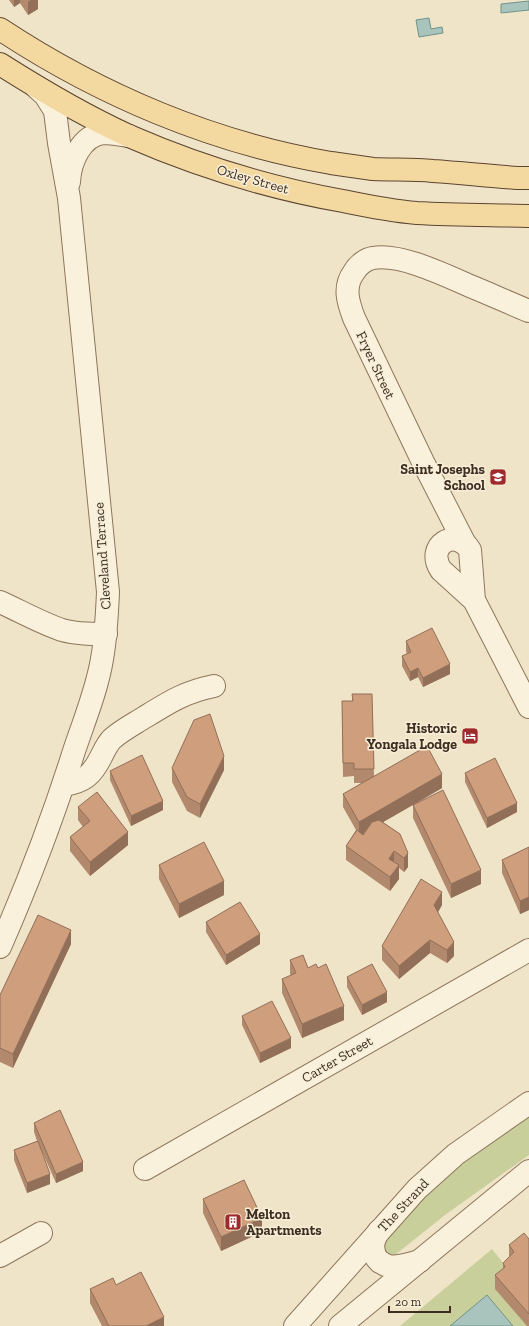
<svg xmlns="http://www.w3.org/2000/svg" width="529" height="1326" viewBox="0 0 529 1326" font-family="'Zilla Slab',serif">
<style>
.green{fill:#c9cf9b}
.water{fill:#a9c4bc;stroke:#6f938a}
.lines{fill:none;stroke-linecap:round;stroke-linejoin:round}
.minor-casing{stroke:#8d765c;stroke-width:24}
.major-casing{stroke:#5b4430;stroke-width:24}
.minor{stroke:#faf1dc;stroke-width:22}
.major{stroke:#f3d9a0;stroke-width:22}
.wall{fill:#b2896c}
.shaded-wall{fill:#916f58}
.building{fill:#cf9f7d;stroke:#916f58}
.labels{text-anchor:middle;stroke-width:3;stroke-linejoin:round;paint-order:stroke}
.street-label{font-size:14px;fill:#3d2e20;stroke:#f7eed8}
.poi-label{font-size:14px;font-weight:bold;fill:#3d2e20;stroke:#f7eed8;text-anchor:end}
</style>
<rect width="100%" height="100%" fill="#f0e4c8"/>
<g class="green">
<path d="M529 1112V1155L445 1215 395 1255H388L382 1244 440 1180Z"/>
<path d="M492 1249 504 1264 529 1326H400Z"/>
</g>
<g class="water">
<path d="M529 1V10L501 13V4Z"/>
<path d="M429 18 431 29 442 27 443 33 419 37 416 20Z"/>
<path d="M487 1295 513 1326H450Z"/>
</g>
<g class="lines">
<g class="minor-casing">
<g id="minor">
<path d="M69 182C70 162 81 135 104 133 112 133 121 135 129 136"/>
<path d="M465 544 423 462 354 318C348 302 343 287 354 272 358 265 366 259 373 258 400 253 445 275 470 286 490 294 509 303 529 311"/>
<path d="M474 600 470 550C455 527 425 546 441 570L474 600 529 707"/>
<path d="M0 602C20 611 41 623 62 630 76 634 91 634 106 634"/>
<path d="M64 785C84 782 92 775 101 757 104 751 107 744 112 739 122 730 134 724 145 717 171 701 185 692 214 686"/>
<path d="M0 947C28 883 53 818 74 751 84 721 97 690 102 659 106 637 107 614 108 592L69 198 59 143 55 111 45 95 35 86"/>
<path d="M145 1169 529 950"/>
<path d="M379 1231C372 1241 370 1253 380 1262 383 1263 386 1266 389 1266 399 1268 410 1263 420 1261"/>
<path d="M0 1256 41 1233"/>
<path d="M295 1326 417 1189 456 1154 529 1103"/>
<path d="M340 1326 529 1171"/>
</g>
</g>
<g class="major-casing">
<g id="major">
<path d="M0 29C100 95 213 143 331 163 345 165 359 167 373 169 393 170 413 169 433 171 461 173 490 176 518 178H529"/>
<path d="M0 64C41 90 85 116 129 136 198 166 269 188 343 201 367 206 392 211 417 213 454 215 492 215 529 216"/>
</g>
</g>
<use href="#minor" class="minor"/>
<use href="#major" class="major"/>
</g>
<g class="wall">
<path d="M9 0H38V9L28 15 20 3 14 7Z"/>
<path d="M406 641 450 674 423 687 418 677 410 681 402 666V656L407 654 406 651Z"/>
<path d="M352 694H372L374 776 442 788 415 804 481 884 451 898 413 818V805L383 822 400 834 408 867 404 872 399 868V879L390 891 346 860V846L356 830 343 807V794L362 783H354V776L343 777 342 701H352Z"/>
<path d="M172 768 224 770 200 818 187 811 172 782Z"/>
<path d="M110 771 163 810 131 826 110 780Z"/>
<path d="M465 773 517 812 487 828 465 782Z"/>
<path d="M78 807 128 845 90 876 70 851V837L83 827 78 820Z"/>
<path d="M529 847V910L520 914 502 873V860Z"/>
<path d="M159 865 224 895 179 918 159 879Z"/>
<path d="M442 905 438 912 454 956 447 963 430 953 399 979 382 960V946Z"/>
<path d="M206 922 260 944 226 965 206 932Z"/>
<path d="M71 944 13 1068 0 1062V995Z"/>
<path d="M290 960 308 968 344 1020 302 1038 282 993V979L291 975 290 974Z"/>
<path d="M347 977 387 1002 362 1015 347 987Z"/>
<path d="M242 1016 291 1048 260 1063 242 1025Z"/>
<path d="M34 1123 83 1171 56 1183 40 1147 50 1184 27 1193 14 1160V1150L37 1141 34 1132Z"/>
<path d="M203 1199 262 1232 221 1251 203 1213Z"/>
<path d="M529 1239V1326H527L495 1289V1275L503 1269V1263L509 1258V1245Z"/>
<path d="M116 1285 164 1326H102L90 1303V1289Z"/>
</g>
<g class="shaded-wall">
<path d="M14 0H20V3L14 7Z"/>
<path d="M31 0H38V9L28 15V2Z"/>
<path d="M450 664V674L423 687V678Z"/>
<path d="M418 668V677L410 681V672Z"/>
<path d="M224 756V770L200 818V804Z"/>
<path d="M442 774V788L359 836V822Z"/>
<path d="M163 801V810L131 826V816Z"/>
<path d="M517 803V812L487 828V818Z"/>
<path d="M128 832V845L90 876V862Z"/>
<path d="M394 851V865L389 859Z"/>
<path d="M408 853V867L404 872V858Z"/>
<path d="M399 865V879L390 891V877Z"/>
<path d="M481 870V884L451 898V884Z"/>
<path d="M224 881V895L179 918V904Z"/>
<path d="M442 892V905L434 919V905Z"/>
<path d="M529 897V910L520 914V901Z"/>
<path d="M71 930V944L13 1068V1054Z"/>
<path d="M260 934V944L226 965V955Z"/>
<path d="M430 940V953L399 979V966Z"/>
<path d="M454 942V956L447 963V950Z"/>
<path d="M387 992V1002L362 1015V1005Z"/>
<path d="M344 1006V1020L302 1038V1024Z"/>
<path d="M291 1038V1048L260 1063V1053Z"/>
<path d="M83 1162V1171L56 1183V1174Z"/>
<path d="M50 1174V1184L27 1193V1183Z"/>
<path d="M262 1218V1232L221 1251V1237Z"/>
<path d="M164 1317V1326H146Z"/>
</g>
<g class="building">
<path d="M432 628 450 664 423 678 418 668 410 672 402 656 411 652 406 641Z"/>
<path d="M352 694H372L374 769H354V763H343L342 701H353Z"/>
<path d="M210 714 224 756 200 804 187 797 172 768 194 720Z"/>
<path d="M427 746 442 774 359 822 343 794Z"/>
<path d="M142 755 163 801 131 816 110 771Z"/>
<path d="M495 758 517 803 487 818 465 773Z"/>
<path d="M443 790 481 870 451 884 413 805Z"/>
<path d="M97 792 128 832 90 862 70 837 90 821 78 807Z"/>
<path d="M379 820 400 834 408 853 404 858 394 851 389 859 399 865 390 877 346 846 357 830 363 835 372 822Z"/>
<path d="M204 842 224 881 179 904 159 865Z"/>
<path d="M529 847V897L520 901 502 860Z"/>
<path d="M421 879 442 892 434 905 454 942 447 950 430 940 399 966 382 946Z"/>
<path d="M240 902 260 934 226 955 206 922Z"/>
<path d="M38 915 71 930 13 1054 0 1048V995Z"/>
<path d="M303 955 308 968 316 964 318 968 326 964 344 1006 302 1024 282 979 296 973 290 960Z"/>
<path d="M372 964 387 992 362 1005 347 977Z"/>
<path d="M272 1001 291 1038 260 1053 242 1016Z"/>
<path d="M60 1110 83 1162 56 1174 34 1123Z"/>
<path d="M38 1141 50 1174 27 1183 14 1150Z"/>
<path d="M244 1180 262 1218 221 1237 203 1199Z"/>
<path d="M524 1233 529 1239V1314L495 1275 505 1267 503 1263 514 1252 509 1245Z"/>
<path d="M141 1272 164 1317 146 1326H109L90 1289 113 1278 116 1285Z"/>
</g>
<defs>
<g id="school-square" transform="scale(0.9)"><rect x="-9" y="-9" width="18" height="18" rx="4" fill="#9e2a2b" stroke="#f7eed8"/><path d="M0-5L7-2L0 1L-7-2ZM-4 1L0 2.5L4 1V4Q0 6-4 4Z" fill="#fff"/></g>
<g id="hotel-square" transform="scale(0.9)"><rect x="-9" y="-9" width="18" height="18" rx="4" fill="#9e2a2b" stroke="#f7eed8"/><path d="M-6-4.5h1.5V1H6V5H4.5V3h-9V5H-6ZM-4 0a1.8 1.8 0 1 1 3.6 0ZM.5 0V-2.5h3Q6-2.5 6 0Z" fill="#fff"/></g>
<g id="building-square" transform="scale(0.9)"><rect x="-9" y="-9" width="18" height="18" rx="4" fill="#9e2a2b" stroke="#f7eed8"/><path d="M-4-6H4V6H1V3H-1V6H-4ZM-2.5-4.3h1.7v1.8h-1.7ZM.8-4.3h1.7v1.8H.8ZM-2.5-1h1.7V.8h-1.7ZM.8-1h1.7V.8H.8Z" fill="#fff"/></g>
</defs>
<g fill-rule="evenodd">
<use href="#school-square" x="498" y="477"/>
<use href="#hotel-square" x="470" y="736"/>
<use href="#building-square" x="233" y="1222"/>
</g>
<g class="labels">
<g class="street-label">
<text transform="translate(253 179) rotate(16)" y="5">Oxley Street</text>
<text transform="translate(376 365) rotate(65)" y="5">Fryer Street</text>
<text transform="translate(102 556) rotate(-94)" y="5">Cleveland Terrace</text>
<text transform="translate(337 1059) rotate(-30)" y="5">Carter Street</text>
<text transform="translate(403 1205) rotate(-47)" y="5">The Strand</text>
</g>
<g class="poi-label">
<text x="485" y="474">Saint Josephs<tspan x="485" dy="16">School</tspan></text>
<text x="457" y="733">Historic<tspan x="457" dy="16">Yongala Lodge</tspan></text>
<text x="246" y="1219" text-anchor="start">Melton<tspan x="246" dy="16">Apartments</tspan></text>
</g>
</g>
<path d="M389 1306v6h61v-6" fill="none" stroke="#3d2e20" stroke-width="2"/>
<text x="395" y="1306" font-size="12" fill="#3d2e20" stroke="#f7eed8" stroke-width="3" paint-order="stroke">20 m</text>
</svg>
